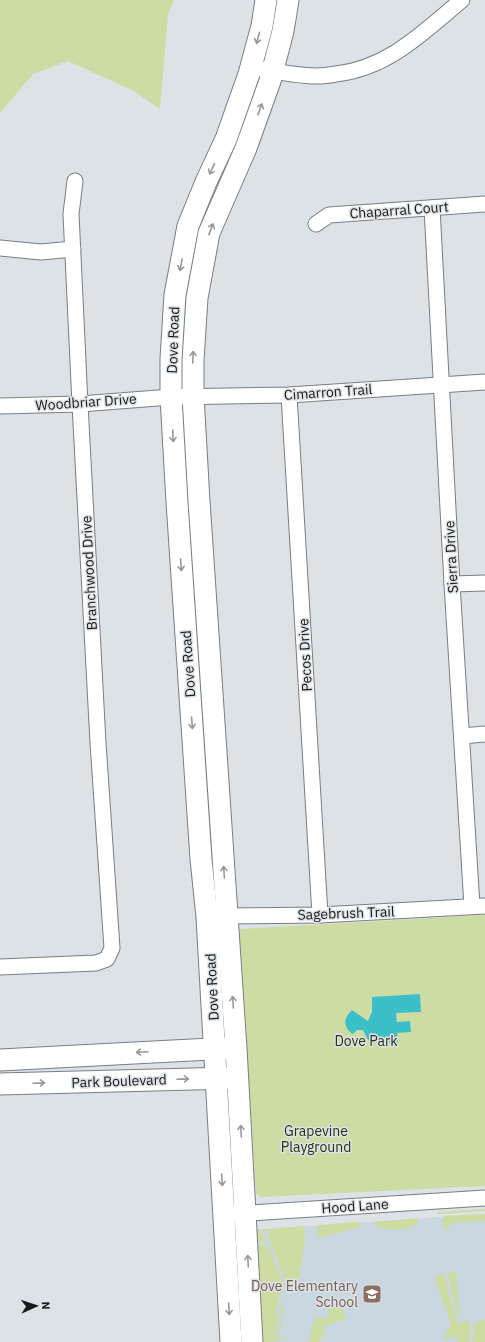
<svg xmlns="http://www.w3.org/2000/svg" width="485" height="1342" viewBox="0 0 485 1342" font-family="'IBM Plex Sans',sans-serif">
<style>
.built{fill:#cad6e0}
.green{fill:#cddca2}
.water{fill:#3cbfc8}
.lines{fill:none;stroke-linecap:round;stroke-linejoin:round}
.street-casing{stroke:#797e82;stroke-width:17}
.secondary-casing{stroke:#797e82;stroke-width:23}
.street{stroke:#fff;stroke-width:15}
.secondary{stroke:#fff;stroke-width:21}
.oneway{stroke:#979899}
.labels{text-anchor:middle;stroke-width:3;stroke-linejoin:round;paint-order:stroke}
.street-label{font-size:14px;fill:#181a1c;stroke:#dce2e6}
.park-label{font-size:14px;fill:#2a310d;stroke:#dce2e6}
.education-label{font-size:14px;fill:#785e54;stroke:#dce2e6;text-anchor:end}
</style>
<rect width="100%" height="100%" fill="#dce2e6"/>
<path class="built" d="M485 1214V1342H262L256 1230Z"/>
<g class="green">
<path d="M0 0H174L168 14 160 109 134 91 68 61 33 74 0 113Z"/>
<path d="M485 915V1186L260 1197 256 1193 239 929Z"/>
<path d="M485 1209V1211L438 1214V1212Z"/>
<path d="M485 1214V1221L452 1223 449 1228 443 1230V1216Z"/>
<path d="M418 1218 419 1221C411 1232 386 1232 375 1225L373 1222Z"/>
<path d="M357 1222 359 1223 360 1227 318 1238 317 1226 318 1225Z"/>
<path d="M304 1226 305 1242 297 1291 289 1285 284 1279 268 1236 269 1231 265 1230 262 1233 263 1235 266 1237 267 1242H256V1230Z"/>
<path d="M256 1245H268L282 1281 284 1284 283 1291H280L276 1316H278L275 1342H262Z"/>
<path d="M441 1270H442L444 1273 457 1322 470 1321 471 1335 469 1342H458L455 1336 443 1341 451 1323 434 1278 443 1274Z"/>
<path d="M447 1272H456L460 1319H459Z"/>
<path d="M281 1294H282L280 1309H284L279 1337 290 1339 279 1340V1342H277L281 1314H279Z"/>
<path d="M341 1304 346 1318 323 1327 326 1335 319 1337 321 1342H308L315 1317 328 1318V1309Z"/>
<path d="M485 1320V1342H472L474 1335 473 1321 474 1323H477L478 1321Z"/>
</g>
<path class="water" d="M420 994 421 1012 396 1013 397 1022 410 1021 411 1032 397 1033 398 1042 372 1043 368 1040 363 1030H357L353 1034C343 1028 343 1018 352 1010L368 1021 372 1012V997Z"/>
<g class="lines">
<g class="street-casing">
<g id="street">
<path d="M251 67C272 71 297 76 317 76 323 76 330 75 336 74 389 68 423 32 462 0"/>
<path d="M432 208 452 584 472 906"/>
<path d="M316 224 329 215 485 204"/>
<path d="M0 248 41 252 73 249"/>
<path d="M289 395 320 915"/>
<path d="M0 406 80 404 171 397 289 395 485 382"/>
<path d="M452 584 485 583"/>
<path d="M462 736 485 734"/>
<path d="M218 916 320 915 485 906"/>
<path d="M0 967 96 963 107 959 112 948 98 743 80 404 71 214 75 181"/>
<path d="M234 1214 485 1198"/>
</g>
</g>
<g class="secondary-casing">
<g id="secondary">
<path d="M0 1060 230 1048"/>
<path d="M0 1084 231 1078"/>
<path d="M231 1342 207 917 201 859 177 502 171 397V359L175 295 188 226 206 182 226 139 249 74 262 26 266 0"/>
<path d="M252 1342 236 1048 199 501 193 396V360L197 298 209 233 246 148 270 81 283 31 288 0"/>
</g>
</g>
<use href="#street" class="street"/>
<use href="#secondary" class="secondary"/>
</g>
<defs><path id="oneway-shaft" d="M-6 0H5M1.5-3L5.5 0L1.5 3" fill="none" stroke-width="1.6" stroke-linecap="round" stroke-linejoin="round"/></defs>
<g class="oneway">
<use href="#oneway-shaft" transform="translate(258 38) rotate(105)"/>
<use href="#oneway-shaft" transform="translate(260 109) rotate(-70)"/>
<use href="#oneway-shaft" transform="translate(212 169) rotate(115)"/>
<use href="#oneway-shaft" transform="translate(211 229) rotate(-70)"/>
<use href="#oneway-shaft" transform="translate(181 265) rotate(101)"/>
<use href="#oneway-shaft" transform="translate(193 357) rotate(-88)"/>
<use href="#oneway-shaft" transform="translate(173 436) rotate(87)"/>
<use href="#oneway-shaft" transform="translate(181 565) rotate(86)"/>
<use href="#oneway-shaft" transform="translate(192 723) rotate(86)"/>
<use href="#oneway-shaft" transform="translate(224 872) rotate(-94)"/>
<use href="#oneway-shaft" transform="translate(233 1002) rotate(-94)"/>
<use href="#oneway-shaft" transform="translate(142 1052) rotate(177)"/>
<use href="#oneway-shaft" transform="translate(183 1079) rotate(-2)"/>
<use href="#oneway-shaft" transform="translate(39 1083) rotate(-2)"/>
<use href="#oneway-shaft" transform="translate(241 1131) rotate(-93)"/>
<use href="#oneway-shaft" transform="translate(222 1180) rotate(87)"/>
<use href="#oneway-shaft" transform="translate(248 1261) rotate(-93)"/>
<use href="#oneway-shaft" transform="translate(229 1309) rotate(87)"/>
</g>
<defs>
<g id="school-square" transform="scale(1)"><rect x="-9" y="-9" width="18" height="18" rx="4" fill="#8d6e63" stroke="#dce2e6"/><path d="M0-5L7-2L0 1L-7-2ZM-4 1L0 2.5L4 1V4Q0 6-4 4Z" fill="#fff"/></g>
</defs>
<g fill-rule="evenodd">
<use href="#school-square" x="372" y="1294"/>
</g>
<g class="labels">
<g class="street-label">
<text transform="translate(399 210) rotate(-4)" y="5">Chaparral Court</text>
<text transform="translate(173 340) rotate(-88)" y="5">Dove Road</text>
<text transform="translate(328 392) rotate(-4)" y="5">Cimarron Trail</text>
<text transform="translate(86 402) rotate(-4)" y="5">Woodbriar Drive</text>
<text transform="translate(451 557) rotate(-93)" y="5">Sierra Drive</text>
<text transform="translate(89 573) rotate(-93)" y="5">Branchwood Drive</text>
<text transform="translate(305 655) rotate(-93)" y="5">Pecos Drive</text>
<text transform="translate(188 664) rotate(-94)" y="5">Dove Road</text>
<text transform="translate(346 913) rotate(-2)" y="5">Sagebrush Trail</text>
<text transform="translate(212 987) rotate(-93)" y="5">Dove Road</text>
<text transform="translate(119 1081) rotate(-2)" y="5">Park Boulevard</text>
<text transform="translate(355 1206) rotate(-4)" y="5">Hood Lane</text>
</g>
<g class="park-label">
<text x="366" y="1046">Dove Park</text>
<text x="316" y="1136">Grapevine<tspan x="316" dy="16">Playground</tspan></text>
</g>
<g class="education-label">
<text x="358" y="1291">Dove Elementary<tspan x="358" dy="16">School</tspan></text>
</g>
</g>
<g transform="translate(36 1306) rotate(87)" stroke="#dce2e6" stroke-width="3" paint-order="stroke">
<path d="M0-3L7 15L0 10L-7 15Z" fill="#181a1c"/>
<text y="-6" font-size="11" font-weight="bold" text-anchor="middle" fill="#181a1c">N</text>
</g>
</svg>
